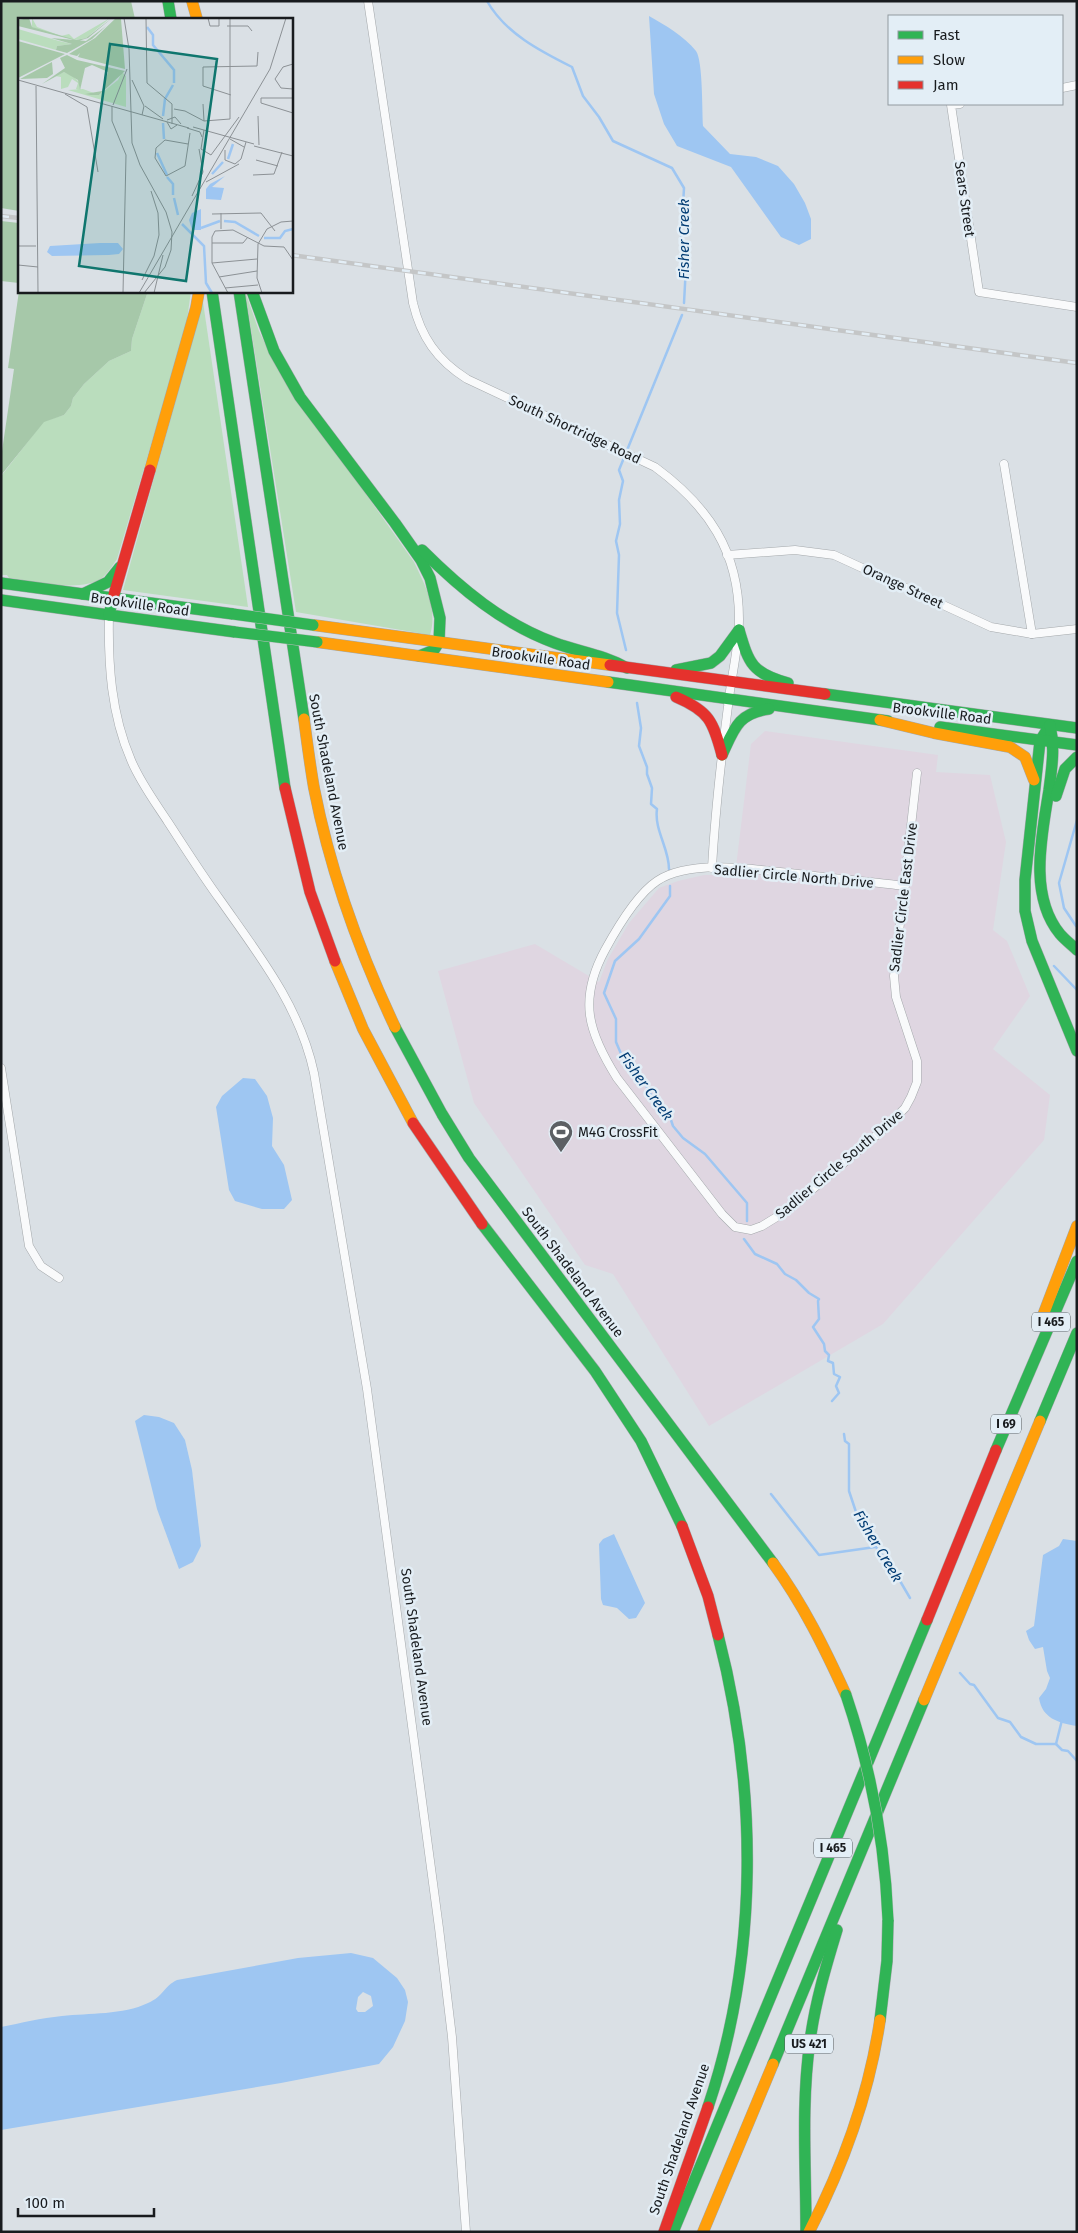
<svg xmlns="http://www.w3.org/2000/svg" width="1078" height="2233" viewBox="0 0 1078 2233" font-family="'Fira Sans',sans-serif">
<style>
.commercial{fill:#dfd6e1}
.green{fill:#baddbd}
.forest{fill:#a6c8a9}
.water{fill:#9ec6f2;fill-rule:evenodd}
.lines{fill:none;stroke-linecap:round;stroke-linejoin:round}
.stream{stroke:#9ec6f2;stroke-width:2.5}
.street-casing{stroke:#a4a8ab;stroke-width:9}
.fast-casing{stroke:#a4a8ab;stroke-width:12}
.slow-casing{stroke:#a4a8ab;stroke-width:12}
.jam-casing{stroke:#a4a8ab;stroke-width:12}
.street{stroke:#f9fafb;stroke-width:8}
.fast{stroke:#30b455;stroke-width:11}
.slow{stroke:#ff9f0a;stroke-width:11}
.jam{stroke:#e5322d;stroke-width:11}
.rail-casing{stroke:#c4c6c7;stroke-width:4.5}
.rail{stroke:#e3eef6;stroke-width:2.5;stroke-dasharray:8;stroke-linecap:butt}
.fast-bridge-casing{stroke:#bbbec0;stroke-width:12;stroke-linecap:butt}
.fast-bridge{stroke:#30b455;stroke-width:11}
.labels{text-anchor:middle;stroke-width:5;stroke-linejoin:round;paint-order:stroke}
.shield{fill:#e3eef6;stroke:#555a5f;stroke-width:1}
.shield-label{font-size:12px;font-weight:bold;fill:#181b1e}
.street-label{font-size:14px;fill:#181b1e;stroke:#e3eef6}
.poi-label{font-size:14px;fill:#181b1e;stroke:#e3eef6;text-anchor:start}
.water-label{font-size:15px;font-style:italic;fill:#033d74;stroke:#e3eef6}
.inset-river{fill:none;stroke:#9ec6f2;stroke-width:2.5}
.inset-road{fill:none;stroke:#8c9195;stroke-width:1}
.view{fill:#0f766e;fill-opacity:0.15;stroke:#0f766e;stroke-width:2.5}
.inset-edge{fill:none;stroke:#181b1e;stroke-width:2.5}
</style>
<rect width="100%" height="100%" fill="#dae0e5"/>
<path class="commercial" d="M765 731 938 755 936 772 990 775 1006 842 993 930 1007 941 1030 996 993 1049 1050 1095 1044 1140 883 1324 709 1426 613 1274 585 1265 474 1103 438 971 535 944 599 982 608 959 629 923 659 888 678 881 704 875H735L751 744Z"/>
<g class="green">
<path d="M148 291H191L186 327 117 559C112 566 108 573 102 578 81 593 33 581 9 578L7 575H1L2 475 44 421 64 415 71 406 73 398 84 384 109 361 131 351 132 339Z"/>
<path d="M245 291 259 331 278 370 414 562C425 585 438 609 430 635L296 612Z"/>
<path d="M203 302 248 607 123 590Z"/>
</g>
<g class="forest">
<path d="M1 1H131L135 19H19V211L1 208Z"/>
<path d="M1 221 19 223V283L1 281Z"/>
<path d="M19 291H148L132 339 131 351 109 361 84 384 73 398 71 406 64 415 44 422 2 474 1 483V458L14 369 8 368Z"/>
</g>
<g class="water">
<path d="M649 16C665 25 684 36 696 51 703 61 702 111 703 126L730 154 756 157 778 166 794 184 805 203 811 219V239L799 245 781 237 731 167 677 146 664 124 654 94Z"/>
<path d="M243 1078 255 1079 267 1096 273 1118 272 1146 284 1165 292 1200 284 1209H262L235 1201 229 1190 216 1107 222 1096Z"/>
<path d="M144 1415 159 1417 174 1423 185 1440 192 1470 201 1546 193 1562 179 1569 157 1509 135 1421Z"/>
<path d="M614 1534 645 1603 636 1618 629 1619 617 1608 603 1605 601 1599 599 1544 603 1539Z"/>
<path d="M1063 1539 1077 1541V1726C1058 1723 1042 1718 1039 1698L1046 1689 1050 1678 1047 1671 1043 1647 1035 1649 1029 1640 1026 1631 1034 1626 1043 1555 1059 1546Z"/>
<path d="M351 1953 373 1958 397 1978 405 1990 408 2002 405 2021 393 2047 379 2064 281 2083 1 2130V2027C21 2023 41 2018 62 2016 89 2013 123 2015 148 2003 164 1996 163 1987 177 1980L298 1958ZM363 1992 371 1996 373 2006 365 2012H358L356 2009 358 1997Z"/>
</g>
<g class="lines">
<g class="stream">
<path d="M487 1C505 33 540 51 572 67L583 96 599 117 613 141 672 168 684 188 681 240 686 266 684 303"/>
<path d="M626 650 617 613 619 555 616 541 620 524 619 500 623 481 619 470 682 315"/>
<path d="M637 703 641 728 639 746 647 767V774L652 788 651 804 657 809C654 830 669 848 669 869"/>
<path d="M670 886V896L639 939 615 961 604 993 616 1019V1042L622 1056 632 1070 643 1080 656 1104 670 1117 673 1126 683 1138 705 1154 747 1203V1221"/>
<path d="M1076 926 1064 908 1059 883 1077 820"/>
<path d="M1054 966 1077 990"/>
<path d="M744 1239 755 1254 777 1264 785 1274 796 1280 809 1293 819 1299 818 1301 819 1319 813 1327 824 1344 825 1351 829 1355 828 1361 833 1363 834 1374 840 1377 836 1386 839 1393 832 1401"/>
<path d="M844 1434 845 1441 849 1444V1491L857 1515 865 1533 893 1569 910 1598"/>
<path d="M771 1494 819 1555 875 1547"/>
<path d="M960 1673 970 1684 974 1685 998 1718 1010 1722 1021 1737 1036 1744H1056L1062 1750 1068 1751 1077 1761"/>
<path d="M1056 1744 1062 1720"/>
</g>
<g class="street-casing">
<g id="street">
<path d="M368 1 413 303C421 337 437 360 467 379L655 467C708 506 739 551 739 619 739 648 731 677 728 706 721 760 715 813 712 868"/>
<path d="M1062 88 1077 85"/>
<path d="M960 104 951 105 979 292 1077 307"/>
<path d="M1004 464 1032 634"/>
<path d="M727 555 795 550 834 555 991 627 1032 634 1077 629"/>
<path d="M109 615C108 664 111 714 131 760 140 782 155 802 168 822 185 848 202 875 221 901 259 955 300 1007 314 1073L367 1389 439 1928 452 2037 466 2232"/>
<path d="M905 886C872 882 839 879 807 875 765 871 693 857 657 881 636 895 617 928 605 950 578 1000 588 1032 617 1078L722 1214 735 1227 751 1230 762 1226 788 1210 885 1128 905 1108 911 1097 917 1082V1061L896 997 894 976 917 773"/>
<path d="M1 1068 29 1246 41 1266 59 1278"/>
</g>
</g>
<g class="fast-casing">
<g id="fast">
<path d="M168 1 171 19"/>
<path d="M212 291 285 788"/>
<path d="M239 291 304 719"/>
<path d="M252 291 274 351 300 397 395 523 421 560 430 578 440 618 439 642 434 650 419 656"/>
<path d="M422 550C461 589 503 624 555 643 580 652 604 655 627 668"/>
<path d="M1 583 113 598"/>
<path d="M83 594 108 582 120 567"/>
<path d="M1 600 109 615"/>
<path d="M233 614 113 598 109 615 235 632"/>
<path d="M739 630C749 664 752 673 788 683"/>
<path d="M676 670 711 663 720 656 739 630"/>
<path d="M608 682 888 721"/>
<path d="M825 694 1077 728"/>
<path d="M1050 725 1040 741 1025 880V911L1032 941 1077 1051"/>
<path d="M1050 725C1055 747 1052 767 1049 790 1042 835 1028 895 1060 934 1065 940 1072 945 1077 950"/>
<path d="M940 727 1077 745"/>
<path d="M722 755C734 729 738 713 769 709"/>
<path d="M1056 796 1065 769 1077 757"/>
<path d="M395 1027 442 1114 469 1158 773 1563"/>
<path d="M482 1224 595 1371 641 1441 682 1526"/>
<path d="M1040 1421 1077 1333"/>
<path d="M996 1450 1077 1261"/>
<path d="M880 2020 887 1961 888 1920"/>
<path d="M773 2064 924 1700"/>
<path d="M708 2107C759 1955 758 1789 718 1635"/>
<path d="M673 2232 927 1620"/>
<path d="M806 2232C806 2168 801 2104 810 2041 815 2003 826 1966 837 1930"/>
</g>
</g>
<g class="slow-casing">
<g id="slow">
<path d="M192 1 197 19"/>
<path d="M150 470 196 308 199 291"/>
<path d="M313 625 610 665"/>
<path d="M317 642 608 682"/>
<path d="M304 719C307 742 310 765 314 788 330 870 359 951 395 1027"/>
<path d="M880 720 934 733 1010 747 1025 757 1034 780"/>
<path d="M335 961 363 1029 413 1123"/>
<path d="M1042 1318 1077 1226"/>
<path d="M773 1563C803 1604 825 1649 846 1695"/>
<path d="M924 1700 1040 1421"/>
<path d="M703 2232 773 2064"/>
<path d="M809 2232C844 2164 869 2095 880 2020"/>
</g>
</g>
<g class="jam-casing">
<g id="jam">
<path d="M113 598 150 470"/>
<path d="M610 665 825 694"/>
<path d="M676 697C709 711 713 721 722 755"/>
<path d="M285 788 310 892 335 961"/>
<path d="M413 1123 482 1224"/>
<path d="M682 1526 708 1596 718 1635"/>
<path d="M927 1620 996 1450"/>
<path d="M664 2232 708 2107"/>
</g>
</g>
<use href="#street" class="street"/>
<use href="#fast" class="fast"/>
<use href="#slow" class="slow"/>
<use href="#jam" class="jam"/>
<g class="rail-casing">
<g id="rail">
<path d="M1 216 19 218"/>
<path d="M291 255 1077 363"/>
</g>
</g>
<use href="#rail" class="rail"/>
<g class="fast-bridge-casing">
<g id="fast-bridge">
<path d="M233 614 313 625"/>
<path d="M235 632 317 642"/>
<path d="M846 1695C871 1769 885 1842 888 1920"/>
</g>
</g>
<use href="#fast-bridge" class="fast-bridge"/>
</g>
<defs>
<g id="stadium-pin" transform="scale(1.25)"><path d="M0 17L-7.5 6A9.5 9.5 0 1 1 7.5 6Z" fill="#5c6064" stroke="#e3eef6"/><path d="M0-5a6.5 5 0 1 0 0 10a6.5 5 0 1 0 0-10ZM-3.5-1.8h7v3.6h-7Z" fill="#fff"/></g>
</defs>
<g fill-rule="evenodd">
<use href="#stadium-pin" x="561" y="1132"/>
</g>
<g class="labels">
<g class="shield">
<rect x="1032" y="1312.5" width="38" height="19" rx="4"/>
<rect x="991" y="1414.5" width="30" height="19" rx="4"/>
<rect x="814" y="1838.5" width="38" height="19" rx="4"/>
<rect x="785" y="2034.5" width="48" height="19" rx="4"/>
</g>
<g class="shield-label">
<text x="1051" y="1326">I 465</text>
<text x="1006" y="1428">I 69</text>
<text x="833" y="1852">I 465</text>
<text x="809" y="2048">US 421</text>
</g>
<g class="street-label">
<text transform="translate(965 199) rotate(82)" y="5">Sears Street</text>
<text transform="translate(575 429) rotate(25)" y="5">South Shortridge Road</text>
<text transform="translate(903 586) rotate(25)" y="5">Orange Street</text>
<text transform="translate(140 604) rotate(8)" y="5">Brookville Road</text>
<text transform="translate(541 658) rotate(8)" y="5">Brookville Road</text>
<text transform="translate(942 713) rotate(7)" y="5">Brookville Road</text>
<text transform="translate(329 772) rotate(79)" y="5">South Shadeland Avenue</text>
<text transform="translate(794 876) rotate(5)" y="5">Sadlier Circle North Drive</text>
<text transform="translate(903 897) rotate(-83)" y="5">Sadlier Circle East Drive</text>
<text transform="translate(839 1164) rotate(-40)" y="5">Sadlier Circle South Drive</text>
<text transform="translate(573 1272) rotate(53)" y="5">South Shadeland Avenue</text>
<text transform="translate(417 1647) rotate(82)" y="5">South Shadeland Avenue</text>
<text transform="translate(679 2139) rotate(-71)" y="5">South Shadeland Avenue</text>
</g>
<g class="poi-label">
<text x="578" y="1137">M4G CrossFit</text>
</g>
<g class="water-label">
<text transform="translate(684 239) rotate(-90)" y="5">Fisher Creek</text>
<text transform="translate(646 1086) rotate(54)" y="5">Fisher Creek</text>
<text transform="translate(878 1546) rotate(59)" y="5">Fisher Creek</text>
</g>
</g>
<g transform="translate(18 18)">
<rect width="275" height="275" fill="#dae0e5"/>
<path d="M14 0 19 9 43 18 51 16 56 21 92 0 68 20 57 22 26 14 14 9ZM0 11 41 23 54 26 39 28 38 32 0 21ZM67 52 62 72 58 71 60 65 54 61 50 69 43 71V59L37 58 46 54 55 58 61 64 62 71ZM104 54 108 58V89L50 72 65 71 81 77 100 62Z" fill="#baddbd"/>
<path d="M11 0 14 9 58 22 68 20 94 0 70 20 60 23 0 8V2ZM98 0 103 1 107 51 60 39 62 35 59 38 51 36 77 20ZM88 8 74 21 49 35 38 32 39 28 54 26 33 20 68 23ZM0 23 47 36 0 60ZM49 37 59 42 107 53 81 77H73L67 76 84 73 90 54 74 47 67 50 62 72 60 62 46 54 24 66 47 50 42 40ZM34 44 35 56 29 60 2 61Z" fill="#a6c8a9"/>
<path d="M207 158 194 169 206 170 203 182 188 181V171L192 166ZM183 191V212H174L171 202 174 195ZM82 225H100L105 231 101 236 91 237 34 238 29 234 32 228Z" fill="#9ec6f2"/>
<path class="inset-river" d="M129 9 135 17V27L156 52V65M145 98 147 81 155 67M145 105 146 121M139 135 149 157M210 141 215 126M194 156 205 144M149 159 155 166V177M156 180 160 197M206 203 217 204 241 218M164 206 186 228 188 265 194 275M183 210 202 203M246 220H262L267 213 275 211"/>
<path class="inset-road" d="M106 0 111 31 114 125 122 147 148 194 154 214 153 232 147 249 126 275M128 0 129 65 154 86V106M190 0 192 8H201V0M209 8H230L234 13M275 46 265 49 257 61 263 70 275 71M0 62 171 110M114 62 126 88 124 97M18 68 20 275M47 76 69 89 80 154M213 77 185 68V49L239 48 240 34M275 80H243V85L275 95M185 86 186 103M95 87 109 51M94 88V103L108 137 105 275M127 88 145 101M156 91 167 93 186 103 212 101V0M240 98 241 127M149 102 157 99 163 106M149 104 153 111 159 107M175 109 236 126M169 110 182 114 184 119M186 112 183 131 193 137 221 99M212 121 226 129M170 126 147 122 138 130 137 140 148 158 167 148 172 115M236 128 275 138M207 132V142L217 146 223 141 228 124M238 142 260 148M235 157 256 156 264 134M188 164 221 146M174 178 185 154 181 131M203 195V211M194 196 243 195 257 213M194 225H225L230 219M0 228H18M266 229 275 242M194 245 239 241M0 247 20 249M201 259 239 253M124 262 136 238 141 217 140 195 133 173M207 270 240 267M121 275 252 51 268 0M136 275 145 237M210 275 194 245V219L197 213 215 212 246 228 266 229M244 275 239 260 240 226 249 211 263 204 275 203"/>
<path class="view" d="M92 26 199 41 168 263 61 248Z"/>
<rect width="275" height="275" class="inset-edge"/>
</g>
<rect width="1078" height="2233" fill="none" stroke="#181b1e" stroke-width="5"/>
<rect x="888" y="15" width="175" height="90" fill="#e3eef6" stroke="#929aa0"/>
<rect x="898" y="31" width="25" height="8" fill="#30b455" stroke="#929aa0"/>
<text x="933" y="40" font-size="15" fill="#181b1e">Fast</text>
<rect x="898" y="56" width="25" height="8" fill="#ff9f0a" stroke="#929aa0"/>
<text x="933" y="65" font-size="15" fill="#181b1e">Slow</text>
<rect x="898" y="81" width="25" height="8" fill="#e5322d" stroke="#929aa0"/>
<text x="933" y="90" font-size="15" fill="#181b1e">Jam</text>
<path d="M18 2208v8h136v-8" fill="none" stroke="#181b1e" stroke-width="2.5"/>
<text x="25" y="2208" font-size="15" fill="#181b1e" stroke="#e3eef6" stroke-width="4" paint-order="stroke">100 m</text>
</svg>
